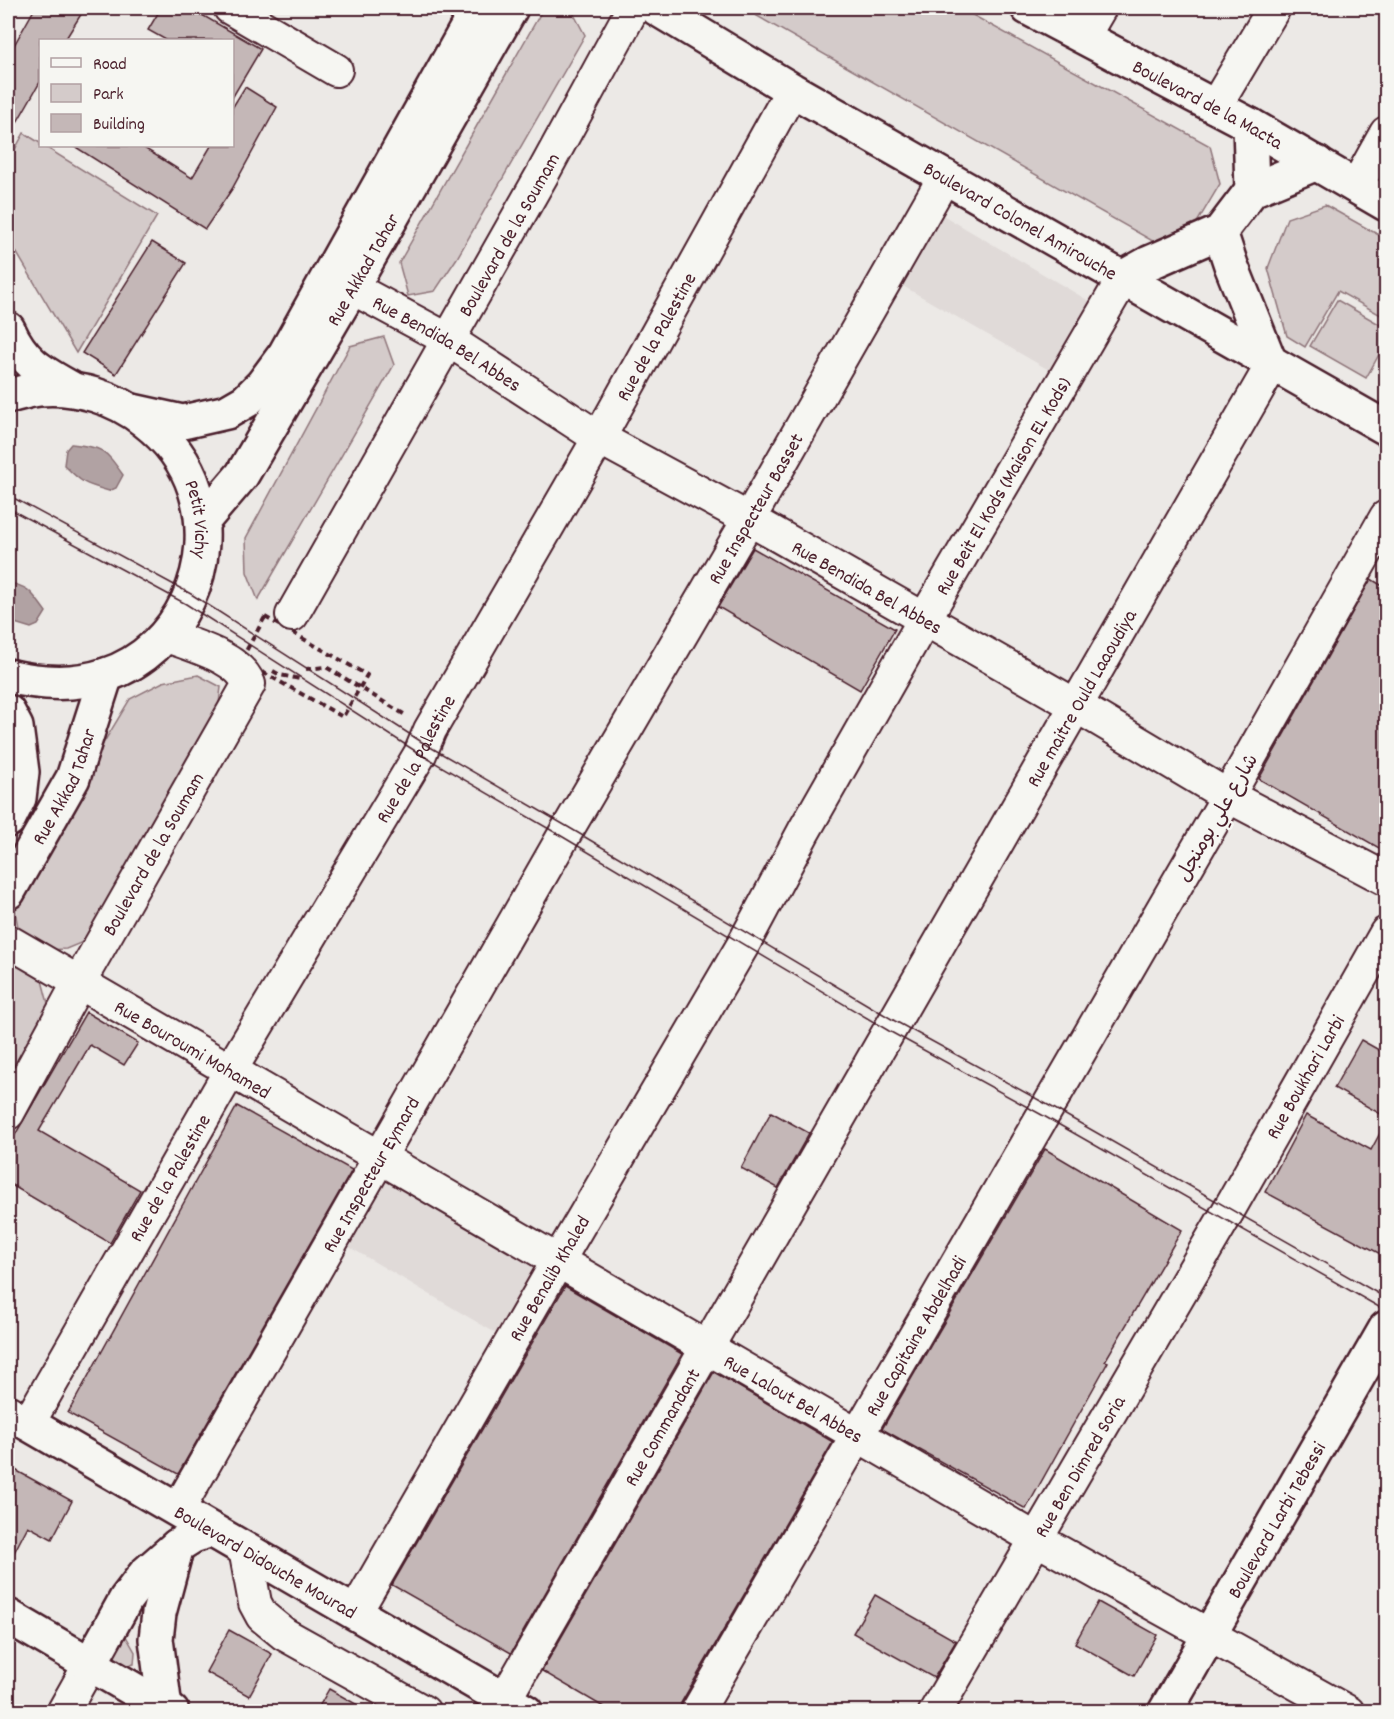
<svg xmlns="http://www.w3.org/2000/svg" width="1394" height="1719" viewBox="0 0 1394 1719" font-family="Dekko,'Playpen Sans Arabic',sans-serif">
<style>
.built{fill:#e0dad8}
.green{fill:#d4cbca;stroke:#8f757a;stroke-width:1.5}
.water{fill:#b1a2a3;stroke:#886e73;stroke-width:1.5}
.building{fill:#c4b7b7;stroke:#4a1f2b;stroke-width:1.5}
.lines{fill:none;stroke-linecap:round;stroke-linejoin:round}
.minor-casing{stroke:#4a1f2b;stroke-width:36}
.major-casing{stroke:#4a1f2b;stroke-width:38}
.path{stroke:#4a1f2b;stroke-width:4;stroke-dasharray:6 4.5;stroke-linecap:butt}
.minor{stroke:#f6f6f2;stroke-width:32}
.major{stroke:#f6f6f2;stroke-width:33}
.tram{stroke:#4a1f2b;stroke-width:1.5}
.labels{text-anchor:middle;stroke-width:5;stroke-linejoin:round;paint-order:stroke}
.street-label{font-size:20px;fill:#4a1f2b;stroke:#f6f6f2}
</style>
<rect width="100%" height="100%" fill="#ece9e6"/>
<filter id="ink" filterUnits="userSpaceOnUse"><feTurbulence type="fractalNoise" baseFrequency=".0167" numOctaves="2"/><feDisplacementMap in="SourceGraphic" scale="12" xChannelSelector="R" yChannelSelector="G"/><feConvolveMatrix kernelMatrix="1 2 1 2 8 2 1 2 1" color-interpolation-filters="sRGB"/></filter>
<g filter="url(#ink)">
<g class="built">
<path d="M934 210 1089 301 1049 370 896 282Z"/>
<path d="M383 1165 543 1260 499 1335 339 1241Z"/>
</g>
<g class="green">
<path d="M743 8H960L1210 146 1220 184 1192 231 1156 243Z"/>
<path d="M543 9H571L585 35 457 258 435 291 408 296 399 263Z"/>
<path d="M24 133 40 143V146H44L157 216 76 353 8 238V162Z"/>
<path d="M1325 205 1386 239V318L1338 291 1305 347 1287 336 1268 268 1287 218Z"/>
<path d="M1337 300 1386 328V342L1366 378 1310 346Z"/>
<path d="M384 337 394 365 258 600 247 572 246 538 350 346Z"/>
<path d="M198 675 221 687 217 720 102 916 83 942 66 949 46 950 19 932 13 901 69 800 130 699 163 682Z"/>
<path d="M8 957 39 969 50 1011 8 1084Z"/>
<path d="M123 1631 135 1652 134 1664 122 1666 111 1661 115 1653 114 1643Z"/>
</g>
<g class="water">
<path d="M71 444C103 448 104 448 123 475L116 488 109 491C84 484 82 483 64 465L66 450Z"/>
<path d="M8 583C30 586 33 595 46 612L38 625 31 628 8 621Z"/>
</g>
<g class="building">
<path d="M35 8H85L65 40H40V82L8 138V56Z"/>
<path d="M161 8H190L261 49 232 98V40H166L148 30Z"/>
<path d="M245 87 277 107 232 189 205 229 74 146H141L192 178 211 146H232V108Z"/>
<path d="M152 242 186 263 116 374 82 353Z"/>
<path d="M753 548 895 629 860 690 718 607Z"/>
<path d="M1371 579 1386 588V852L1259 779Z"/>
<path d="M86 1012 138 1043 124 1065 90 1045 39 1131 140 1190 110 1243 8 1183V1147Z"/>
<path d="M1361 1040 1386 1054V1117L1334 1088Z"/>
<path d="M237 1106 352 1170 178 1474 68 1413Z"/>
<path d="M771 1112 809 1133 778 1188 741 1168Z"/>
<path d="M1306 1115 1371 1150 1386 1122V1257L1265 1192Z"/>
<path d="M1045 1149 1182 1230 1105 1361 1108 1362 1026 1509 882 1429Z"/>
<path d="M565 1286 682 1354 511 1653 392 1585Z"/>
<path d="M714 1372 833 1442 681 1703 679 1712H612L542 1671Z"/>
<path d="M8 1466 72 1501 52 1539 28 1526 8 1564Z"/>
<path d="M875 1595 956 1641 934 1678 853 1633Z"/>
<path d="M1098 1602 1157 1635 1134 1676 1075 1643Z"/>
<path d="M229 1630 272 1654 249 1696 206 1672Z"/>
<path d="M329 1689 370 1712H316Z"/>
</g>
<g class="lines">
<g class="minor-casing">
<g id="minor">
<path d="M230 8 336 70"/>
<path d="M1083 37 1100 8"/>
<path d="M1215 107 1274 8"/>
<path d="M1356 187 1386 133"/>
<path id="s1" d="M330 276 447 339 599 438 749 519 1075 705 1228 796 1386 879"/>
<path id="s2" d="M292 615 542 175 633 8"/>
<path id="s3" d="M8 941 1036 1539 1348 1712"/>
<path id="s4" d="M8 1113 78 984 249 684C238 656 191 646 165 635"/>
<path id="s5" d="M28 1424 230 1071 420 754 430 730 599 438 792 90"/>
<path id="s6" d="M178 1510 563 837 749 519 945 176"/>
<path d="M245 1549 255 1603 262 1616 284 1634 424 1712"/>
<path id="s7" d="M355 1613 558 1261 743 945 804 831 924 620 1124 277"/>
<path id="s8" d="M505 1699 1273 363"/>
<path d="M63 1712 90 1664"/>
<path id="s9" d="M697 1712 1228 796 1386 517"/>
<path id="s10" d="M935 1712 1223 1220 1386 933"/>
</g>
</g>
<g class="major-casing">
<g id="major">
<path id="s11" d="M656 8 792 90 1386 428"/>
<path id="s12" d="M1028 8 1250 125 1386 204"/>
<path d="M1250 125 1252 190"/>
<path d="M1220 232 1231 265 1269 360"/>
<path d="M1124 277 1149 263 1220 232 1252 190 1317 163"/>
<path d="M8 329C23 363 42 372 72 389"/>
<path id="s13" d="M8 396C18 394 28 390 39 389 77 386 115 397 145 421 167 438 186 462 195 490 219 563 181 650 106 675 73 686 41 684 8 676"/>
<path d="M133 411 183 422 227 412 246 401 262 385 285 354 478 8"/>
<path id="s14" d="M202 522 242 475 351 289 511 8"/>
<path d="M8 712 16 727 22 772 19 798 8 820"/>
<path id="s15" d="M8 892 73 778 106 675"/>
<path id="s16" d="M8 1412 526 1712"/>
<path d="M8 1616 172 1712"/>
<path d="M90 1664 126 1599 145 1574 177 1546"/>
<path d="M165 1708 156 1639 159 1613 177 1546 193 1536 211 1530"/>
<path id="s17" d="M1165 1712 1386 1328"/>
</g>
</g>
<g class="path">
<path d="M265 617 367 675 343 717 241 660Z"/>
<path d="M306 669 326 667 407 716"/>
<path d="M273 671 280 675 300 679"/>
</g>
<use href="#minor" class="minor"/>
<use href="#major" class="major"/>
<g class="tram">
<path d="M8 495 191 594 425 744 568 827 895 1021 1048 1105 1386 1298"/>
<path d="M8 508 186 604 420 754 563 837 889 1031 1042 1115 1386 1311"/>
</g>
</g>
</g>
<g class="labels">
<g class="street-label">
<text dy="7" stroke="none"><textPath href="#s12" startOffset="204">Boulevard de la Macta</textPath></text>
<text dy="7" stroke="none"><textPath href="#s11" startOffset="422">Boulevard Colonel Amirouche</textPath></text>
<text dy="7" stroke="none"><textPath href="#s2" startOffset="438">Boulevard de la Soumam</textPath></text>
<text dy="7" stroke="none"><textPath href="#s14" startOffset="300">Rue Akkad Tahar</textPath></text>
<text dy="7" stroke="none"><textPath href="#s5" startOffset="1256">Rue de la Palestine</textPath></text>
<text dy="7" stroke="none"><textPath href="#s1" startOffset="135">Rue Bendida Bel Abbes</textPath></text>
<text dy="7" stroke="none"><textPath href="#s7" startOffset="1300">Rue Beit El Kods (Maison EL Kods)</textPath></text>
<text dy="7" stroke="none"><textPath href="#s6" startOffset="1156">Rue Inspecteur Basset</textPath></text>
<text dy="7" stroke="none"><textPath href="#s13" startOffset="261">Petit Vichy</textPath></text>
<text dy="7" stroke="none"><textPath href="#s1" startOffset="621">Rue Bendida Bel Abbes</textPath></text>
<text dy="7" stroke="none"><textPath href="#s8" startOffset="1155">Rue maitre Ould Laaoudiya</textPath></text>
<text dy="7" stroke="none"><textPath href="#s5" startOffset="770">Rue de la Palestine</textPath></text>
<text dy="7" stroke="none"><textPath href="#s15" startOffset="120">Rue Akkad Tahar</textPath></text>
<text transform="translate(1216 817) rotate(-60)" y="7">شارع علي بومنجل</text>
<text dy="7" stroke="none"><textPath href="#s4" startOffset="297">Boulevard de la Soumam</textPath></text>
<text dy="7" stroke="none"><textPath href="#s3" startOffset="214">Rue Bouroumi Mohamed</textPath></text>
<text dy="7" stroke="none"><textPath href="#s10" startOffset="735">Rue Boukhari Larbi</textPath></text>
<text dy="7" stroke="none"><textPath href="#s6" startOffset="387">Rue Inspecteur Eymard</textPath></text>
<text dy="7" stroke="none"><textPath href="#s5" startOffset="284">Rue de la Palestine</textPath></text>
<text dy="7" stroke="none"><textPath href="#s7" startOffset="387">Rue Benalib Khaled</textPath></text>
<text dy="7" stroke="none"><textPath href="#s9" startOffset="435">Rue Capitaine Abdelhadi</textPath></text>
<text dy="7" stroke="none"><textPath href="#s3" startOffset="909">Rue Lalout Bel Abbes</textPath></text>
<text dy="7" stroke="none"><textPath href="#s8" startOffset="314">Rue Commandant</textPath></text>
<text dy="7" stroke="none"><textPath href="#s10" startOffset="285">Rue Ben Dimred Soria</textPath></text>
<text dy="7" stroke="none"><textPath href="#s17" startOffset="222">Boulevard Larbi Tebessi</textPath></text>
<text dy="7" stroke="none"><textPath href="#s16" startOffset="298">Boulevard Didouche Mourad</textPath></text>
</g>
</g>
<rect width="1394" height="1719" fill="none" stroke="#f6f6f2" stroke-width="30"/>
<rect x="15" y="15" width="1364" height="1689" fill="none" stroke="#4a1f2b" stroke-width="2" filter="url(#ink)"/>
<rect x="39" y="39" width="195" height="108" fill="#f6f6f2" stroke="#b1a0a2" stroke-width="1.5"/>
<rect x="51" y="58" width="30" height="9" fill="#f6f6f2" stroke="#b1a0a2" stroke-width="1.5"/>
<text x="93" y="69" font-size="18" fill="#4a1f2b">Road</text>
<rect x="51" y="84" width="30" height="18" fill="#d4cbca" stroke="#b1a0a2" stroke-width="1.5"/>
<text x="93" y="99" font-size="18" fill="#4a1f2b">Park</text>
<rect x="51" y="114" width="30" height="18" fill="#c4b7b7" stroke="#b1a0a2" stroke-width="1.5"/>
<text x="93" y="129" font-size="18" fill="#4a1f2b">Building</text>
</svg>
